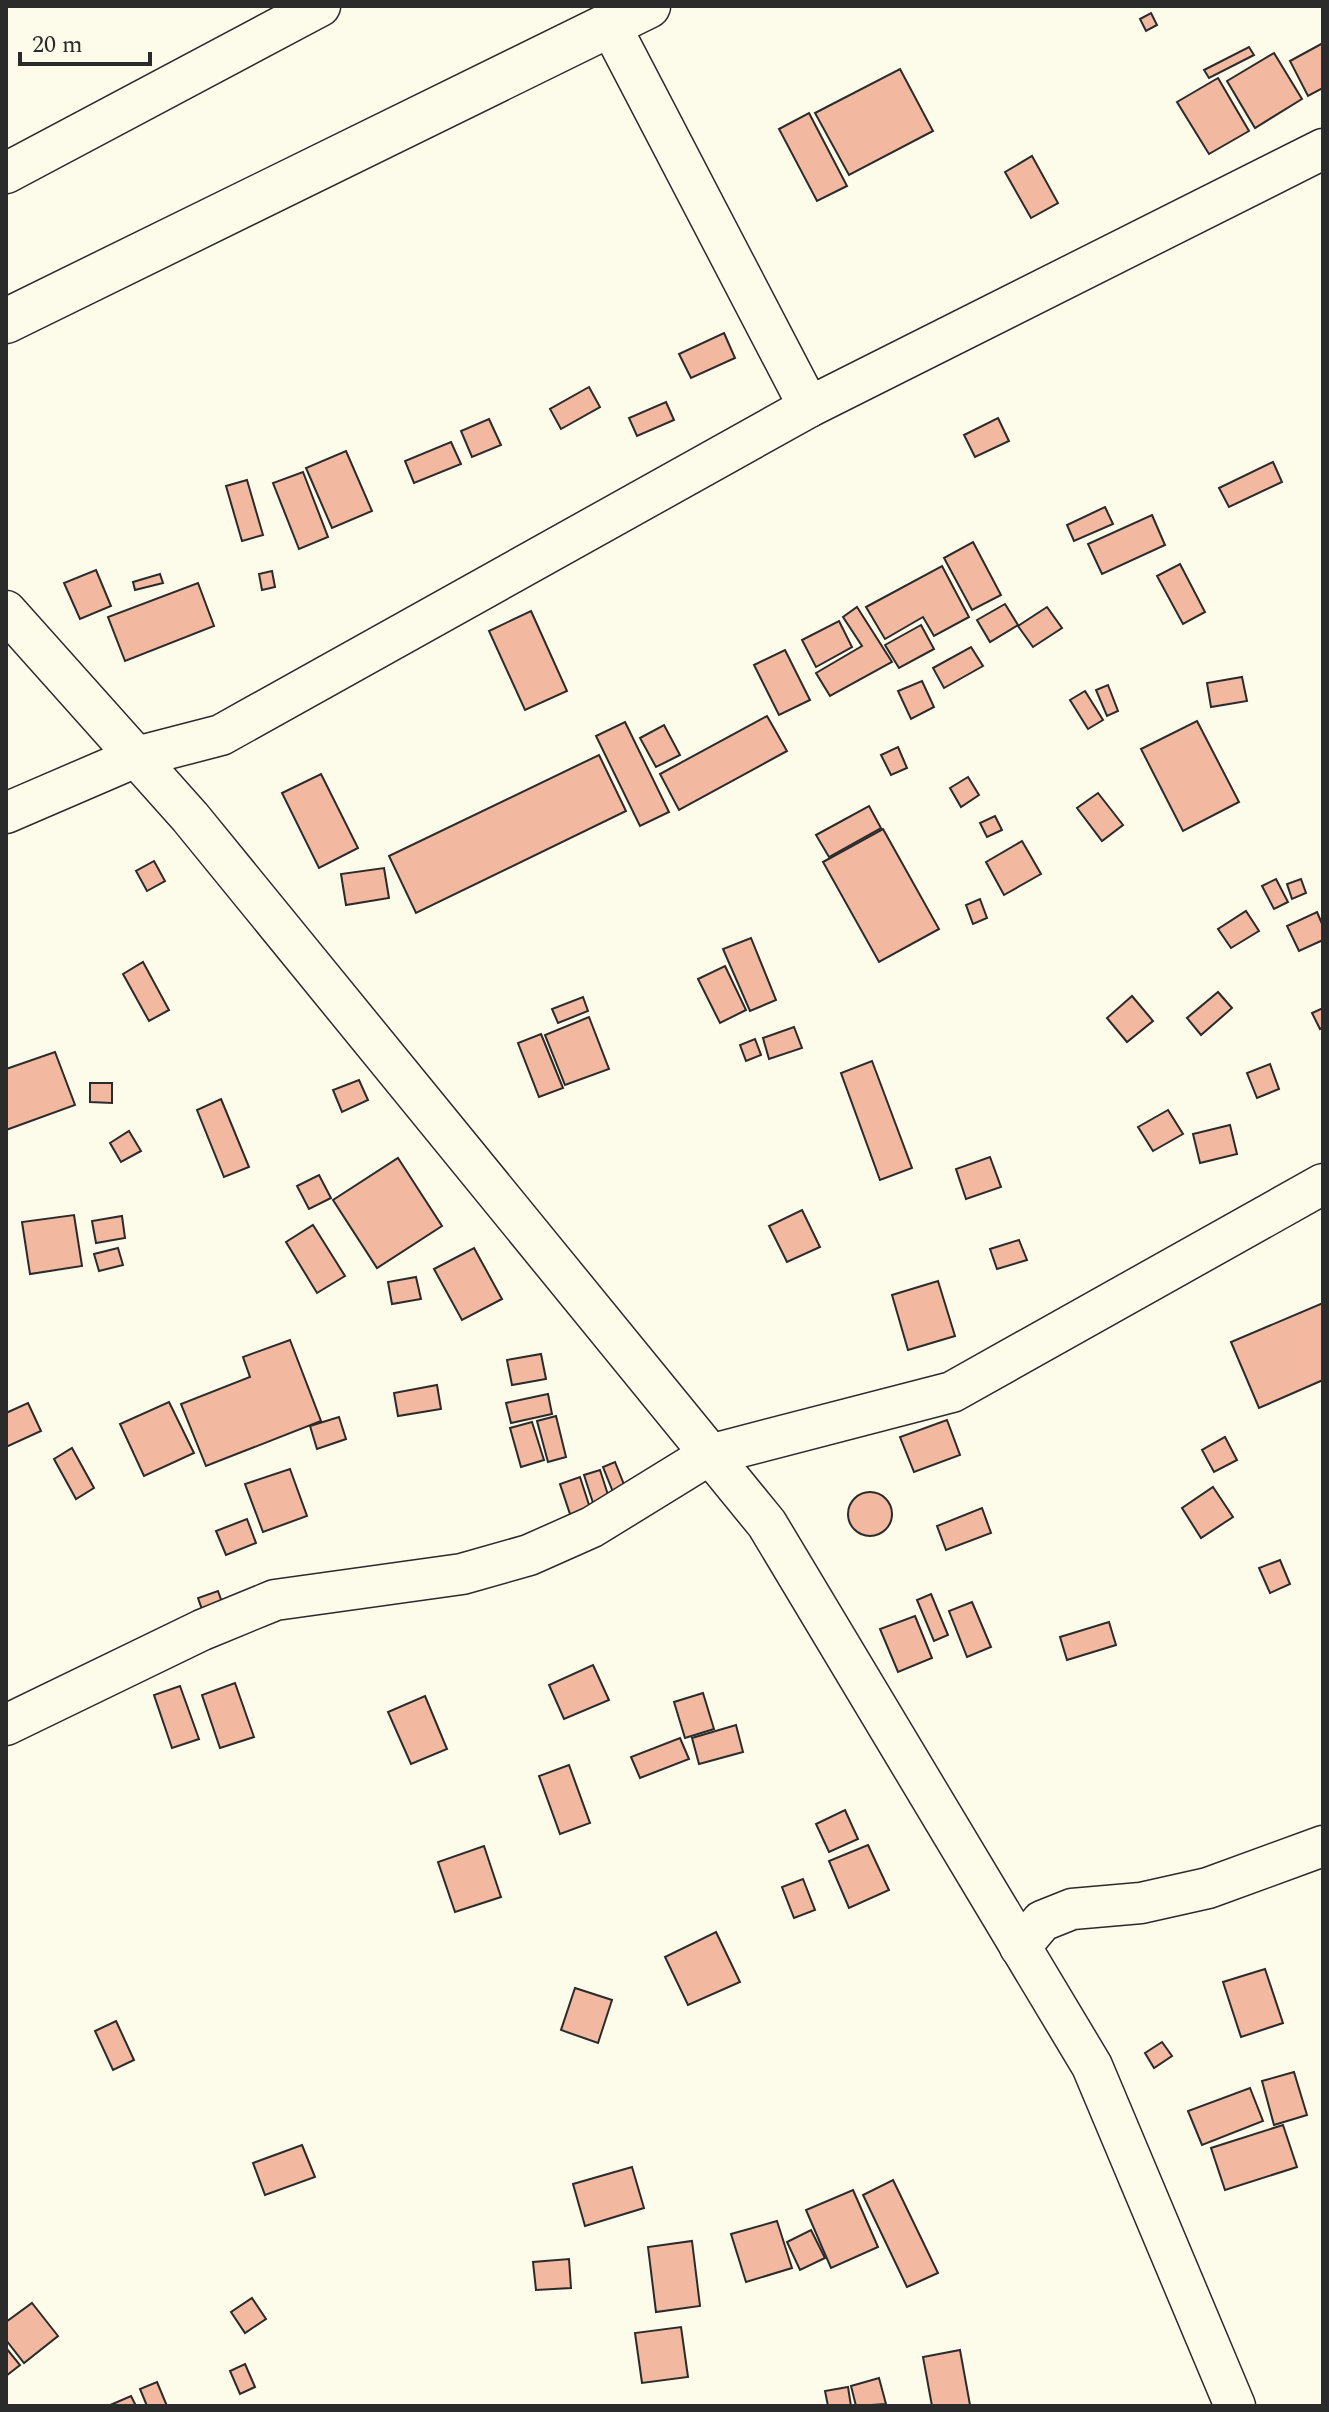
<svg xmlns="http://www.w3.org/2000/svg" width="1329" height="2412" viewBox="0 0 1329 2412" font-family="Spectral,serif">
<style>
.building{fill:#f2b8a0;stroke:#2b2b2b;stroke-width:2}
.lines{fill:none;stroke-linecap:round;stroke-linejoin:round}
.minor-casing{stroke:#2b2b2b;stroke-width:43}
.trunk-casing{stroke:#2b2b2b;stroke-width:47}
.minor{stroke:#fdfbea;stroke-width:40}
.trunk{stroke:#fdfbea;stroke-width:44}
</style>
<rect width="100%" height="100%" fill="#fdfbea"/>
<g class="building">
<path d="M1151 13 1157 25 1146 31 1140 19Z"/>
<path d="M1323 43V88L1308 96 1290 61Z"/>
<path d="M1249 47 1254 55 1209 78 1204 70Z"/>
<path d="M1274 53 1302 99 1255 128 1227 81Z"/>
<path d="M900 69 933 131 849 175 815 113Z"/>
<path d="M1218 78 1249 131 1209 154 1177 102Z"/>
<path d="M809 113 847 186 817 201 779 129Z"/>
<path d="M1032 156 1058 203 1031 218 1005 172Z"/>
<path d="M724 333 735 358 691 378 679 354Z"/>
<path d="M589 387 600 407 561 429 550 409Z"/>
<path d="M666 402 674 420 637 436 629 418Z"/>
<path d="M998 418 1009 441 975 457 964 435Z"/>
<path d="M489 419 501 445 472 457 461 431Z"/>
<path d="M451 442 461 464 414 483 405 461Z"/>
<path d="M346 451 372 511 332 528 306 468Z"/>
<path d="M1273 462 1282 482 1229 507 1219 488Z"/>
<path d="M303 472 328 537 299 549 273 483Z"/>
<path d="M247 480 263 535 242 541 226 486Z"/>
<path d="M1105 507 1113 524 1074 541 1067 525Z"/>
<path d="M1152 515 1165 545 1102 574 1088 544Z"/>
<path d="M973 542 1001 595 972 610 944 558Z"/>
<path d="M1180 564 1205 612 1183 624 1157 576Z"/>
<path d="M942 566 969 617 934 636 923 617 885 639 866 607Z"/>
<path d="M96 570 111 606 80 619 64 583Z"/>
<path d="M272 571 275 587 262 590 259 574Z"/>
<path d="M160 574 163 583 135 590 133 582Z"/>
<path d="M198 583 214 626 125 661 108 617Z"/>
<path d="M1005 604 1018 625 990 642 977 620Z"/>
<path d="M857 607 892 662 830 696 816 673 862 646 843 617Z"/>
<path d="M1047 607 1062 628 1033 647 1018 626Z"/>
<path d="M531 611 567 691 525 710 489 631Z"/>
<path d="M839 621 852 647 816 667 802 640Z"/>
<path d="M921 625 934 649 899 668 885 645Z"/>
<path d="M971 647 983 666 944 688 933 668Z"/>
<path d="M785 650 810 700 779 715 754 665Z"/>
<path d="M1242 677 1247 701 1211 707 1207 683Z"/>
<path d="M922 681 934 707 911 719 898 691Z"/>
<path d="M1108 685 1118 711 1107 716 1096 690Z"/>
<path d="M1085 691 1103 720 1088 729 1070 700Z"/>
<path d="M767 716 787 751 679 810 660 774Z"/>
<path d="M1197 721 1239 802 1183 831 1141 749Z"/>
<path d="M625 722 669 812 640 826 596 736Z"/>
<path d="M664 725 680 755 656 767 640 738Z"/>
<path d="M898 747 907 768 891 775 881 755Z"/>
<path d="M599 755 626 811 416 913 389 856Z"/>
<path d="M321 774 358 848 319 868 282 793Z"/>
<path d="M968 777 979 795 961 807 950 788Z"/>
<path d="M1098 793 1123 825 1102 841 1077 808Z"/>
<path d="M869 806 881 828 829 857 816 835Z"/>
<path d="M995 816 1002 830 987 837 980 823Z"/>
<path d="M883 829 939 929 879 962 823 862Z"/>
<path d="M1022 841 1041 874 1004 895 986 862Z"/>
<path d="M154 861 165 881 147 891 136 871Z"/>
<path d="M384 868 389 898 346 905 341 874Z"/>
<path d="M1276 879 1288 902 1274 909 1262 886Z"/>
<path d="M1301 879 1306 893 1292 899 1287 884Z"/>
<path d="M980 899 987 918 973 924 966 905Z"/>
<path d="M1246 911 1259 931 1231 948 1218 929Z"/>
<path d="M1317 912 1323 926V940L1299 951 1287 926Z"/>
<path d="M751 938 776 1000 750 1011 723 949Z"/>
<path d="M143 962 169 1010 149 1021 123 974Z"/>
<path d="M725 966 746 1010 720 1023 698 979Z"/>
<path d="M1218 992 1232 1008 1201 1035 1187 1018Z"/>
<path d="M1132 996 1153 1021 1127 1042 1107 1018Z"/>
<path d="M583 997 588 1011 558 1023 552 1009Z"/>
<path d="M1323 1008V1027L1320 1029 1312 1013Z"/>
<path d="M589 1017 609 1069 565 1085 545 1035Z"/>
<path d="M794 1027 802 1048 769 1059 763 1038Z"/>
<path d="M541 1034 563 1088 539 1097 518 1043Z"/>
<path d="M755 1039 761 1055 746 1061 740 1045Z"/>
<path d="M55 1052 75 1105 6 1130V1069Z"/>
<path d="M872 1061 912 1168 880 1180 841 1073Z"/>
<path d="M1270 1064 1279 1089 1257 1098 1247 1073Z"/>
<path d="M359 1080 368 1100 342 1112 333 1090Z"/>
<path d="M90 1083H112V1103L90 1102Z"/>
<path d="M221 1099 249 1167 224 1177 197 1110Z"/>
<path d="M1168 1110 1183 1134 1153 1151 1138 1127Z"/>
<path d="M1230 1125 1237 1154 1200 1163 1193 1134Z"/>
<path d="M129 1131 141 1151 121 1162 110 1143Z"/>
<path d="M990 1157 1001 1187 966 1199 956 1169Z"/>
<path d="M398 1158 442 1226 377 1268 333 1200Z"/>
<path d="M319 1175 331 1198 309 1209 297 1186Z"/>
<path d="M802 1210 820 1247 787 1262 769 1226Z"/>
<path d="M74 1215 82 1266 30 1274 22 1222Z"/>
<path d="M122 1216 125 1238 96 1243 92 1221Z"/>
<path d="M313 1225 345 1276 317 1293 286 1242Z"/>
<path d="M1019 1240 1027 1260 997 1269 990 1249Z"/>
<path d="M118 1248 123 1265 99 1271 94 1254Z"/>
<path d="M474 1248 502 1299 462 1320 434 1269Z"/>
<path d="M416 1277 421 1299 392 1304 388 1282Z"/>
<path d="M938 1281 955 1336 908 1350 892 1295Z"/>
<path d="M1323 1303V1380L1259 1408 1231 1342Z"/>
<path d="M290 1340 321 1421 206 1466 181 1404 250 1377 243 1357Z"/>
<path d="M541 1354 546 1379 512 1385 507 1360Z"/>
<path d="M437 1385 441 1409 398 1416 394 1393Z"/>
<path d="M548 1394 552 1414 511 1423 506 1403Z"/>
<path d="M169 1402 194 1453 144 1476 120 1424Z"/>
<path d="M28 1403 41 1431 6 1447V1413Z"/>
<path d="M556 1416 566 1457 548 1462 537 1421Z"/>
<path d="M339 1417 346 1439 317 1449 310 1426Z"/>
<path d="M947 1420 960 1455 914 1472 900 1437Z"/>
<path d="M532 1422 544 1460 521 1467 510 1428Z"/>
<path d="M1225 1437 1237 1460 1214 1472 1202 1450Z"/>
<path d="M72 1448 94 1488 76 1499 54 1459Z"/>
<path d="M615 1462 627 1492 615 1497 603 1467Z"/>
<path d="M290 1469 307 1516 263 1532 245 1484Z"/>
<path d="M600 1470 610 1501 594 1506 584 1475Z"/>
<path d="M580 1477 591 1511 571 1517 560 1484Z"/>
<path d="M1213 1487 1233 1517 1201 1538 1182 1508Z"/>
<circle cx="870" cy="1514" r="22"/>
<path d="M982 1508 991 1533 946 1550 937 1526Z"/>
<path d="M247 1519 256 1543 226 1555 216 1531Z"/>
<path d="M1280 1560 1290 1584 1270 1593 1259 1568Z"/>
<path d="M218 1591 224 1608 204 1615 198 1598Z"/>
<path d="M931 1594 948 1635 934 1641 917 1600Z"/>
<path d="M972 1602 991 1647 967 1657 949 1611Z"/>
<path d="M915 1616 932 1658 898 1672 880 1629Z"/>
<path d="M1109 1622 1116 1645 1067 1660 1060 1637Z"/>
<path d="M593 1665 609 1700 564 1719 549 1685Z"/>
<path d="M235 1683 254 1737 220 1748 202 1695Z"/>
<path d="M180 1686 199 1739 172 1748 154 1695Z"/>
<path d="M703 1693 714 1729 685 1738 674 1702Z"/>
<path d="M425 1696 447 1749 411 1764 388 1712Z"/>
<path d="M736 1725 743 1752 699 1764 692 1738Z"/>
<path d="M680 1738 689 1759 640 1778 631 1757Z"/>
<path d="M569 1765 590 1823 560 1834 539 1776Z"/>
<path d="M845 1810 858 1839 829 1852 816 1824Z"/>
<path d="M868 1845 889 1890 849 1908 829 1861Z"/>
<path d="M484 1846 501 1897 455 1912 438 1862Z"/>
<path d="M803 1879 815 1910 794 1918 782 1887Z"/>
<path d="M716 1932 740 1982 688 2005 665 1957Z"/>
<path d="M1265 1969 1283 2023 1241 2037 1223 1982Z"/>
<path d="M575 1988 612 2000 598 2043 561 2030Z"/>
<path d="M116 2021 134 2060 113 2070 95 2031Z"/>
<path d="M1162 2042 1172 2056 1154 2068 1145 2053Z"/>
<path d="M1294 2072 1307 2115 1274 2125 1262 2081Z"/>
<path d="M1250 2088 1263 2121 1202 2145 1188 2111Z"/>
<path d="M1283 2125 1297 2167 1225 2190 1211 2148Z"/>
<path d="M302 2145 315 2177 265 2195 253 2163Z"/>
<path d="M632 2167 644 2208 585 2226 573 2184Z"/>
<path d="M893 2180 938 2273 907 2287 863 2195Z"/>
<path d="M853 2190 878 2247 831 2268 806 2210Z"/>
<path d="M777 2221 792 2268 746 2282 731 2234Z"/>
<path d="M811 2230 825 2258 800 2270 787 2242Z"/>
<path d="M692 2241 700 2306 656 2312 648 2247Z"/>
<path d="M569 2259 571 2288 536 2290 533 2262Z"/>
<path d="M252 2298 266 2319 245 2333 231 2312Z"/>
<path d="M32 2303 58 2336 24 2363 6 2340V2322Z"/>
<path d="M681 2327 688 2377 642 2383 635 2333Z"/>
<path d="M6 2348 20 2365 6 2376Z"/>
<path d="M960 2350 970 2405 932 2406 923 2357Z"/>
<path d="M245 2364 255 2387 240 2394 230 2371Z"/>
<path d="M879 2378 886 2404 856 2406 851 2386Z"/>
<path d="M157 2382 167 2406H147L140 2389Z"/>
<path d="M848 2387 851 2406H828L825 2391Z"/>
<path d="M131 2396 136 2406H108Z"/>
</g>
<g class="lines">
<g class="minor-casing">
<g id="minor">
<path d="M610 25 809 407"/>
<path d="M6 173 320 6"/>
<path d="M6 611 190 817 767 1524 1092 2066 1235 2406"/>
<path d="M6 813 136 757 221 735 809 407 1323 149"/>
<path d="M6 1725 202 1630 275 1600 462 1574 529 1555 592 1527 709 1455 952 1392 1323 1184"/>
<path d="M1020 1947 1042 1921 1072 1909 1141 1903 1208 1888 1323 1846"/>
</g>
</g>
<g class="trunk-casing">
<path id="trunk" d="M6 321 648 6"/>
</g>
<use href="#minor" class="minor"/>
<use href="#trunk" class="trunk"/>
</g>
<rect width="1329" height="2412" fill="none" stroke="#2b2b2b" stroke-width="16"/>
<path d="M20 52v12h130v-12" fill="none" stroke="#2b2b2b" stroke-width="4"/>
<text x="32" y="52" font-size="24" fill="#2b2b2b" stroke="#fdfbea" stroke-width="6" paint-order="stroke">20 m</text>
</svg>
